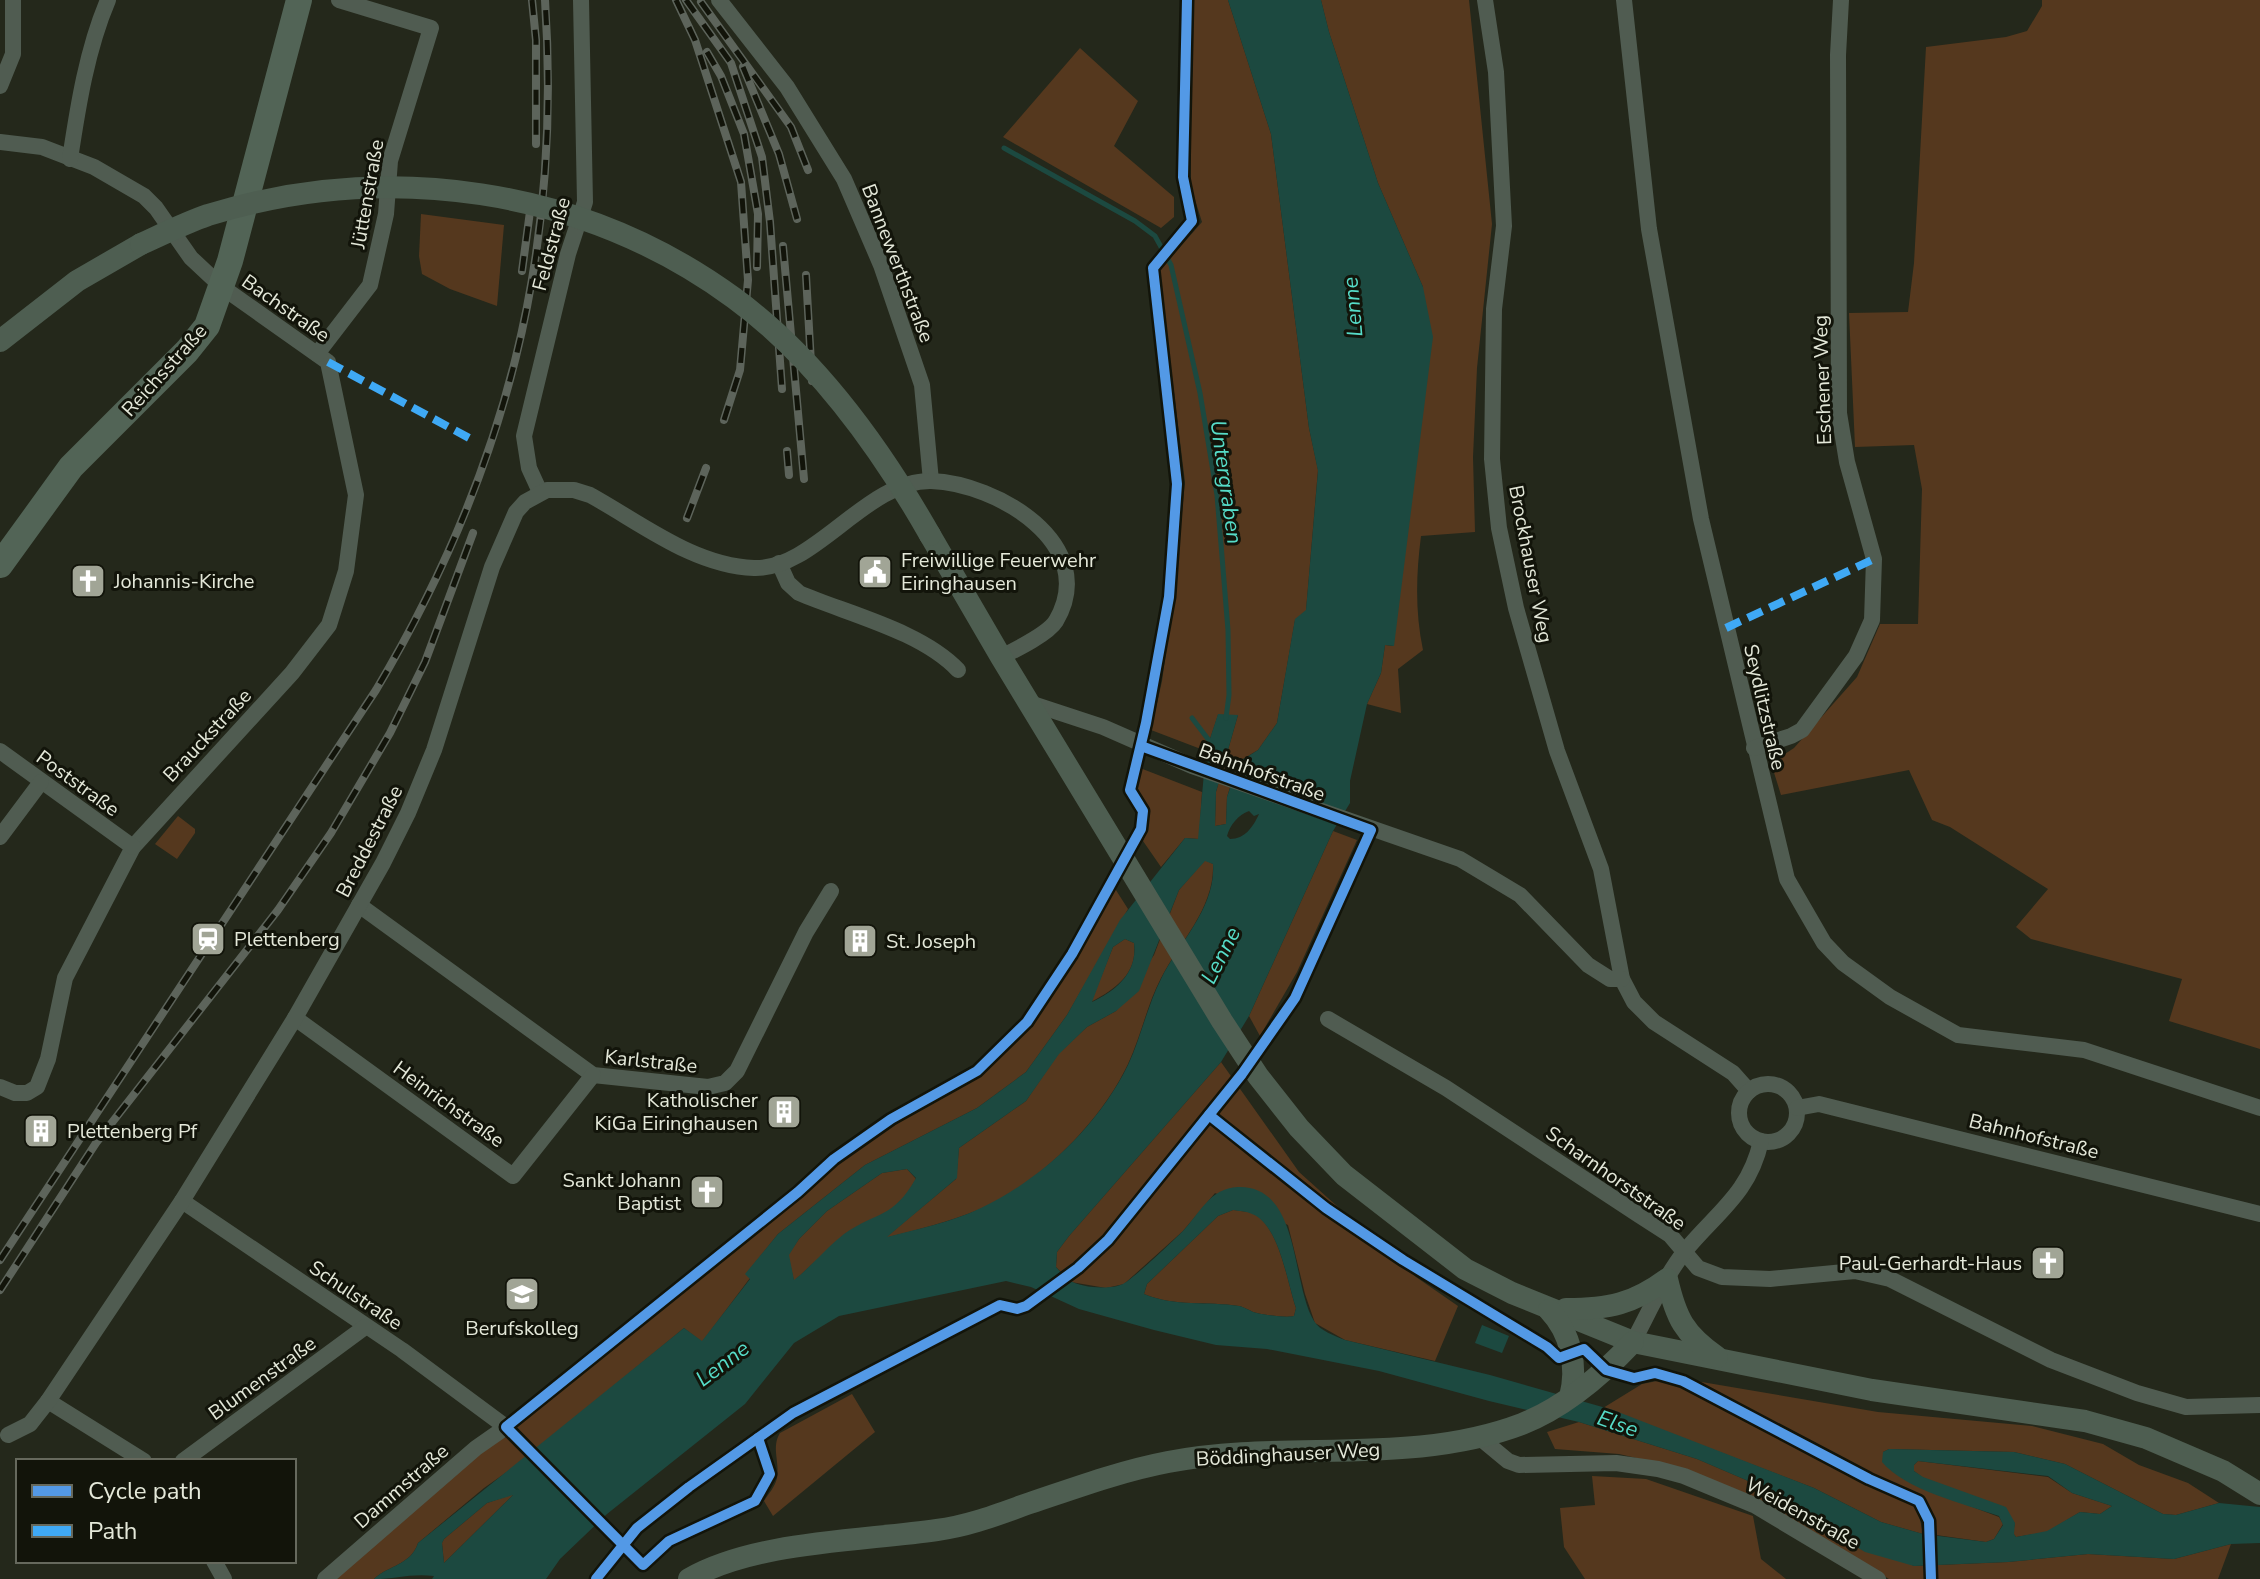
<svg xmlns="http://www.w3.org/2000/svg" width="2260" height="1579" viewBox="0 0 2260 1579" font-family="'Nunito Sans',sans-serif">
<style>
.green{fill:#55381e}
.water{fill:#1c4940;fill-rule:evenodd}
.lines{fill:none;stroke-linecap:round;stroke-linejoin:round}
.stream{stroke:#1c4940;stroke-width:5}
.street{stroke:#505c51;stroke-width:16}
.secondary{stroke:#4e5e51;stroke-width:22}
.primary{stroke:#526456;stroke-width:26}
.rail-casing{stroke:#5d645b;stroke-width:8}
.rail{stroke:#12140a;stroke-width:5;stroke-dasharray:15;stroke-linecap:butt}
.secondary-bridge{stroke:#4e5e51;stroke-width:22}
.quiet{stroke:#3fa9f5;stroke-width:8;stroke-dasharray:16 8;stroke-linecap:butt}
.cycleway-casing{stroke:#12140a;stroke-width:15}
.cycleway{stroke:#5399e6;stroke-width:10}
.labels{text-anchor:middle;stroke-width:6;stroke-linejoin:round;paint-order:stroke}
.street-label{font-size:20px;fill:#e4e8d9;stroke:#12140a}
.poi-label{font-size:20px;fill:#e4e8d9;stroke:#12140a;text-anchor:start}
.water-label{font-size:22px;font-style:italic;fill:#56dcc8;stroke:#12140a}
</style>
<rect width="100%" height="100%" fill="#24281b"/>
<g class="green">
<path d="M1191 0H1228L1271 134 1309 428 1318 470 1306 611 1295 620 1277 723 1258 750 1238 762 1227 797 1226 824 1215 826 1216 792 1238 715H1218L1206 751 1151 730 1162 681 1174 595 1185 482 1159 271 1202 222 1191 187Z"/>
<path d="M1321 0H1469L1492 224 1477 368 1473 457 1475 532 1421 536C1416 575 1415 612 1423 650L1398 669 1401 713 1367 704 1381 673 1385 645 1393 646 1423 287 1378 183 1329 32Z"/>
<path d="M2042 0H2260V1049L2169 1021 2182 979 2031 939 2016 927 2048 889 1950 827 1932 820 1909 770 1781 795 1771 763 1794 748 1857 677 1880 624H1918L1922 489 1914 445 1855 447 1849 313 1908 312 1914 263 1926 47 2006 37 2027 31 2042 6Z"/>
<path d="M1080 48 1138 101 1114 146 1174 197V217L1161 228 1003 137Z"/>
<path d="M421 214 504 225 497 306 450 289 422 274 419 256Z"/>
<path d="M1140 768 1202 792 1199 839 1185 838 1161 867 1143 841C1156 812 1146 809 1134 784Z"/>
<path d="M178 816 195 829V833L177 859 155 844Z"/>
<path d="M1333 831 1357 840 1297 972 1260 1036 1249 1016Z"/>
<path d="M1205 860 1213 864C1215 907 1180 942 1161 978 1147 1005 1141 1036 1128 1064 1101 1122 1038 1185 978 1210 949 1222 916 1230 885 1238L956 1179 959 1148 1026 1101 1058 1054 1087 1027 1116 1011 1154 955 1179 890Z"/>
<path d="M1114 887 1128 909 1067 1015 1026 1072 977 1108 865 1165 778 1234 746 1274 750 1278 702 1342 684 1328 537 1449 514 1424 660 1309 667 1296 722 1258 802 1195 839 1162 899 1122 984 1074 1029 1026 1076 956Z"/>
<path d="M1125 939 1134 943C1138 974 1115 989 1091 1002L1113 947Z"/>
<path d="M1221 1062 1299 1172 1416 1277 1458 1306 1435 1361 1345 1340 1315 1323 1305 1294 1288 1225 1215 1193 1183 1231 1124 1284 1106 1288 1071 1282 1056 1267 1057 1252 1069 1236Z"/>
<path d="M907 1169 916 1179 907 1194 888 1213 845 1234 794 1281 788 1255 799 1239 827 1211 882 1173Z"/>
<path d="M1233 1210C1239 1211 1246 1211 1252 1213 1279 1224 1287 1282 1296 1308L1294 1316C1287 1318 1265 1315 1257 1313 1251 1312 1245 1307 1239 1306 1207 1301 1175 1307 1144 1294L1147 1284 1218 1216Z"/>
<path d="M1662 1380 1681 1386 1867 1484 1917 1505 1923 1534 1881 1522 1814 1488 1603 1408 1642 1384Z"/>
<path d="M1690 1380 1878 1412 2032 1426 2103 1444 2139 1465 2188 1483 2219 1503 2176 1515 2163 1514 2065 1464 2014 1452 1889 1449 1883 1452 1925 1489 1999 1517 2003 1524 1994 1539 1986 1542 1936 1535 1935 1520 1919 1494 1872 1475Z"/>
<path d="M852 1394 875 1432 773 1516 764 1501C769 1493 775 1487 777 1478 780 1462 771 1447 780 1433Z"/>
<path d="M1579 1422 1697 1459 1746 1480 1914 1566 2008 1562 2088 1554 2174 1559 2231 1544 2218 1579H1889L1760 1501 1688 1470 1619 1454 1555 1449 1547 1432Z"/>
<path d="M509 1437 528 1457 484 1488 418 1543C411 1565 389 1565 374 1579H334L490 1439Z"/>
<path d="M1918 1461 2048 1477 2072 1493 2112 1506 2100 1514 2080 1512 2047 1532 2016 1537 2013 1533 2015 1523 1922 1477 1914 1471V1465Z"/>
<path d="M1592 1476 1646 1479 1753 1516 1761 1559 1786 1579H1585L1564 1547 1560 1508 1595 1505Z"/>
<path d="M514 1494 444 1563 442 1543 444 1539 487 1503Z"/>
</g>
<g class="water">
<path d="M1228 0H1321L1329 32 1378 183 1423 287 1433 337 1394 646 1385 645 1381 673 1367 704 1350 781V803L1333 831 1249 1016 1221 1062 1069 1236 1057 1252 1056 1267C1060 1271 1064 1277 1069 1280 1081 1288 1110 1290 1123 1284 1134 1278 1172 1242 1183 1231 1200 1213 1210 1188 1238 1187 1301 1185 1291 1284 1314 1321 1320 1331 1335 1336 1345 1340L1490 1375 1613 1410 1814 1488 1881 1522 1923 1534 1986 1542 1994 1539 2003 1525 1999 1516C1965 1504 1905 1490 1882 1462L1883 1452 1889 1449 2014 1452 2065 1464 2163 1514 2176 1515 2219 1503 2260 1507V1543L2231 1544 2174 1559 2088 1554 2008 1562 1914 1566 1865 1552 1746 1480 1697 1459 1579 1422 1489 1401 1379 1371 1267 1349 1216 1345 1154 1330 1079 1309 1031 1287 1006 1281 839 1316 794 1343 745 1404 607 1514 560 1559 546 1579H432L434 1576C412 1573 395 1579 374 1579 389 1565 411 1565 418 1543L684 1328 702 1341 750 1279 745 1274 778 1234 865 1165 977 1108 1026 1072 1067 1015 1120 920 1185 838 1198 839 1206 751 1218 714 1238 715 1216 792 1215 826 1226 824 1227 797 1239 762 1258 750 1277 723 1295 619 1306 610 1318 471 1309 428 1271 134ZM1249 811 1254 816 1259 814C1253 827 1245 839 1230 839L1227 836C1230 825 1238 815 1249 811ZM1205 861 1213 864C1216 908 1179 942 1161 979 1147 1007 1141 1037 1128 1065 1098 1126 1042 1179 981 1208 952 1222 918 1229 887 1237L957 1178 959 1148 1026 1101 1059 1054 1087 1027 1116 1011 1139 991 1179 890ZM1125 939 1134 943C1138 972 1116 991 1092 1002L1113 947ZM907 1169 916 1178C893 1219 877 1211 844 1234 826 1248 811 1267 794 1280L789 1255 799 1239 827 1211 882 1173ZM1233 1210C1239 1211 1246 1211 1252 1214 1279 1224 1287 1282 1296 1308L1294 1316C1287 1318 1265 1315 1257 1313 1251 1312 1245 1307 1239 1306 1207 1301 1175 1307 1144 1294L1147 1284 1218 1216ZM1918 1461 2048 1476 2072 1493 2112 1506 2100 1514 2080 1512 2047 1531 2016 1537 2014 1534 2015 1523 2006 1507 1923 1477 1914 1471V1465ZM513 1495 445 1562 444 1563 442 1543 444 1539 487 1503Z"/>
<path d="M1482 1325 1509 1336 1502 1353 1475 1343Z"/>
</g>
<g class="lines">
<g class="stream">
<path d="M1004 148 1135 221 1155 236 1171 265 1200 393 1217 495 1228 630 1229 695 1226 718"/>
<path d="M1192 718 1211 743"/>
</g>
<g class="street">
<path d="M719 0 787 87 844 179 881 265 922 385 931 481"/>
<path d="M1485 0 1496 72 1504 226 1494 309 1492 459 1499 528 1516 608 1557 751 1601 869 1622 979 1634 1002 1654 1022 1733 1073 1749 1091"/>
<path d="M1624 0 1649 229 1701 519 1787 879 1824 943 1843 963 1890 997 1958 1035 2084 1050 2260 1108"/>
<path d="M0 86 13 54V0"/>
<path d="M0 142 42 147 94 167 144 196 156 208 191 258 222 287 328 362 356 495 346 571 329 625 292 673 133 847 65 978 48 1059 37 1087 27 1093H15L0 1087"/>
<path d="M70 159C78 106 87 49 108 0"/>
<path d="M317 354 370 285 386 214 390 161 431 28 339 0"/>
<path d="M540 492 529 468 524 436 568 254 585 202 581 0"/>
<path d="M779 563 788 583 799 593C848 614 921 631 958 670"/>
<path d="M1030 703 1103 727 1192 766 1460 859 1520 895 1588 965 1610 979H1622"/>
<path d="M1754 748 1791 736 1802 730 1856 656 1872 620 1874 559 1847 462 1839 413 1838 55 1841 0"/>
<path d="M0 751 133 847"/>
<path d="M0 837 41 782"/>
<path d="M359 905 593 1075 708 1087 725 1083 737 1071 806 932 831 891"/>
<path d="M295 1018 513 1176 593 1075"/>
<path d="M1328 1019 1446 1088 1639 1215 1670 1235 1698 1268 1722 1277 1770 1279 1855 1271 1890 1279 2051 1360 2137 1393 2186 1407 2260 1405"/>
<circle cx="1768" cy="1113" r="29"/>
<path d="M1797 1108 1819 1104 2260 1214"/>
<path d="M182 1201 402 1350 506 1427 476 1448 325 1579"/>
<path d="M1633 1342C1649 1312 1664 1278 1685 1251 1717 1212 1749 1194 1761 1141"/>
<path d="M48 1401 144 1461"/>
<path d="M8 1435 30 1424 48 1401 182 1201 295 1018 383 863 408 813 434 750 492 567 516 512 525 502 547 490H574L590 495C641 523 694 566 754 568 815 570 866 480 931 481 996 483 1101 544 1056 621 1048 634 1015 650 1001 657"/>
<path d="M1479 1437 1508 1461 1519 1465 1616 1463 1658 1469 1684 1476 1754 1505 1878 1579"/>
<path d="M183 1461 365 1327"/>
<path d="M214 1561 224 1579"/>
</g>
<g class="secondary">
<path d="M0 341 77 281 141 244"/>
<path d="M930 535 1001 657 1222 1021 1258 1076 1299 1128 1344 1175 1465 1269 1512 1293 1633 1342 1872 1390 2085 1421 2146 1438 2223 1471 2260 1494"/>
<path d="M1566 1309C1609 1309 1633 1304 1667 1279 1676 1318 1684 1334 1717 1357"/>
<path d="M1549 1310C1571 1333 1578 1367 1570 1397"/>
<path d="M689 1579C755 1541 862 1541 937 1530 969 1526 999 1514 1030 1503 1075 1488 1121 1471 1168 1462 1284 1439 1409 1467 1522 1424 1565 1407 1601 1376 1633 1342"/>
</g>
<path class="primary" d="M0 565 71 467 187 351 207 326 230 261 299 0"/>
<g class="rail-casing">
<g id="rail">
<path d="M532 0 536 40V144"/>
<path d="M676 0 695 40 741 182 748 280 740 370 724 420"/>
<path d="M686 0 731 63 762 157 770 222 782 389"/>
<path d="M701 2 791 127 808 170"/>
<path d="M707 52 721 76 744 134 758 214 757 267"/>
<path d="M743 67 779 154 797 219"/>
<path d="M783 246 804 479"/>
<path d="M522 271 531 204"/>
<path d="M806 275 812 381"/>
<path d="M787 451 789 475"/>
<path d="M687 518 706 468"/>
<path d="M0 1260 376 690C506 472 562 253 545 0"/>
<path d="M0 1290 96 1143 278 910 331 833 390 733 425 662 473 533"/>
</g>
</g>
<use href="#rail" class="rail"/>
<path class="secondary-bridge" d="M141 244C163 234 185 223 208 215 387 160 582 187 734 298 815 357 881 449 930 535"/>
<g class="quiet">
<path d="M328 362 471 439"/>
<path d="M1726 628 1874 559"/>
</g>
<g class="cycleway-casing">
<g id="cycleway">
<path d="M1209 1115 1326 1208 1403 1260 1547 1347 1559 1358 1584 1349 1606 1370 1634 1378 1655 1373 1683 1381 1869 1479 1919 1501 1929 1521 1931 1579"/>
<path d="M758 1438 770 1474 755 1501 669 1541 643 1565 506 1427 798 1192 834 1159 891 1119 977 1071 1027 1022 1072 954 1141 829 1143 811 1130 790 1146 723 1169 597 1177 484 1153 268 1192 221 1183 177 1187 0"/>
<path d="M596 1579 637 1528 689 1487 793 1413 1000 1305 1017 1309 1026 1306 1078 1268 1108 1240 1242 1074 1295 998 1371 830 1141 746"/>
</g>
</g>
<use href="#cycleway" class="cycleway"/>
</g>
<defs>
<g id="civic-square" transform="scale(1.8)"><rect x="-9" y="-9" width="18" height="18" rx="4" fill="#a1a596" stroke="#12140a"/><path d="M-.6-6.5H3V-4.5H.6V-3L4-1V1h2V6H-6V1h2V-1L-.6-3ZM-1.2 2.5V6h2.4V2.5Z" fill="#fff"/></g>
<g id="church-square" transform="scale(1.8)"><rect x="-9" y="-9" width="18" height="18" rx="4" fill="#a1a596" stroke="#12140a"/><path d="M-1.2-6h2.4v3.5h3.3v2.4h-3.3V6h-2.4V-.1h-3.3v-2.4h3.3Z" fill="#fff"/></g>
<g id="station-square" transform="scale(1.8)"><rect x="-9" y="-9" width="18" height="18" rx="4" fill="#a1a596" stroke="#12140a"/><path d="M-3-6H3Q5-6 5-4V2Q5 4 3 4L4.5 6H3L1.5 4h-3L-3 6H-4.5L-3 4Q-5 4-5 2V-4Q-5-6-3-6ZM-3.5-4v3h7v-3ZM-3.5 1v1.5H-2V1ZM2 1v1.5H3.5V1Z" fill="#fff"/></g>
<g id="building-square" transform="scale(1.8)"><rect x="-9" y="-9" width="18" height="18" rx="4" fill="#a1a596" stroke="#12140a"/><path d="M-4-6H4V6H1V3H-1V6H-4ZM-2.5-4.3h1.7v1.8h-1.7ZM.8-4.3h1.7v1.8H.8ZM-2.5-1h1.7V.8h-1.7ZM.8-1h1.7V.8H.8Z" fill="#fff"/></g>
<g id="school-square" transform="scale(1.8)"><rect x="-9" y="-9" width="18" height="18" rx="4" fill="#a1a596" stroke="#12140a"/><path d="M0-5L7-2L0 1L-7-2ZM-4 1L0 2.5L4 1V4Q0 6-4 4Z" fill="#fff"/></g>
</defs>
<g fill-rule="evenodd">
<use href="#civic-square" x="875" y="572"/>
<use href="#church-square" x="88" y="581"/>
<use href="#station-square" x="208" y="939"/>
<use href="#building-square" x="860" y="941"/>
<use href="#building-square" x="784" y="1112"/>
<use href="#building-square" x="41" y="1131"/>
<use href="#church-square" x="707" y="1192"/>
<use href="#church-square" x="2048" y="1263"/>
<use href="#school-square" x="522" y="1294"/>
</g>
<g class="labels">
<g class="street-label">
<text transform="translate(367 194) rotate(-80)" y="7">Jüttenstraße</text>
<text transform="translate(551 244) rotate(-75)" y="7">Feldstraße</text>
<text transform="translate(898 263) rotate(69)" y="7">Bannewerthstraße</text>
<text transform="translate(286 308) rotate(35)" y="7">Bachstraße</text>
<text transform="translate(164 370) rotate(-48)" y="7">Reichsstraße</text>
<text transform="translate(1822 380) rotate(-92)" y="7">Eschener Weg</text>
<text transform="translate(1531 564) rotate(79)" y="7">Brockhauser Weg</text>
<text transform="translate(1765 707) rotate(77)" y="7">Seydlitzstraße</text>
<text transform="translate(207 735) rotate(-47)" y="7">Brauckstraße</text>
<text transform="translate(1262 772) rotate(20)" y="7">Bahnhofstraße</text>
<text transform="translate(78 783) rotate(36)" y="7">Poststraße</text>
<text transform="translate(369 841) rotate(-63)" y="7">Breddestraße</text>
<text transform="translate(651 1061) rotate(6)" y="7">Karlstraße</text>
<text transform="translate(449 1104) rotate(36)" y="7">Heinrichstraße</text>
<text transform="translate(2034 1136) rotate(14)" y="7">Bahnhofstraße</text>
<text transform="translate(1616 1178) rotate(35)" y="7">Scharnhorststraße</text>
<text transform="translate(356 1295) rotate(34)" y="7">Schulstraße</text>
<text transform="translate(262 1378) rotate(-36)" y="7">Blumenstraße</text>
<text transform="translate(1288 1454) rotate(-3)" y="7">Böddinghauser Weg</text>
<text transform="translate(401 1486) rotate(-41)" y="7">Dammstraße</text>
<text transform="translate(1803 1513) rotate(29)" y="7">Weidenstraße</text>
</g>
<g class="poi-label">
<text x="901" y="567">Freiwillige Feuerwehr<tspan x="901" dy="23">Eiringhausen</tspan></text>
<text x="114" y="588">Johannis-Kirche</text>
<text x="234" y="946">Plettenberg</text>
<text x="886" y="948">St. Joseph</text>
<text x="758" y="1107" text-anchor="end">Katholischer<tspan x="758" dy="23">KiGa Eiringhausen</tspan></text>
<text x="67" y="1138">Plettenberg Pf</text>
<text x="681" y="1187" text-anchor="end">Sankt Johann<tspan x="681" dy="23">Baptist</tspan></text>
<text x="2022" y="1270" text-anchor="end">Paul-Gerhardt-Haus</text>
<text x="522" y="1335" text-anchor="middle">Berufskolleg</text>
</g>
<g class="water-label">
<text transform="translate(1352 307) rotate(-95)" y="8">Lenne</text>
<text transform="translate(1227 482) rotate(82)" y="8">Untergraben</text>
<text transform="translate(1220 955) rotate(-63)" y="8">Lenne</text>
<text transform="translate(722 1363) rotate(-37)" y="8">Lenne</text>
<text transform="translate(1618 1423) rotate(19)" y="8">Else</text>
</g>
</g>
<rect x="16" y="1459" width="280" height="104" fill="#12140a" stroke="#66695d" stroke-width="2"/>
<rect x="32" y="1485" width="40" height="12" fill="#5399e6" stroke="#66695d" stroke-width="2"/>
<text x="88" y="1499" font-size="24" fill="#e4e8d9">Cycle path</text>
<rect x="32" y="1525" width="40" height="12" fill="#3fa9f5" stroke="#66695d" stroke-width="2"/>
<text x="88" y="1539" font-size="24" fill="#e4e8d9">Path</text>
</svg>
